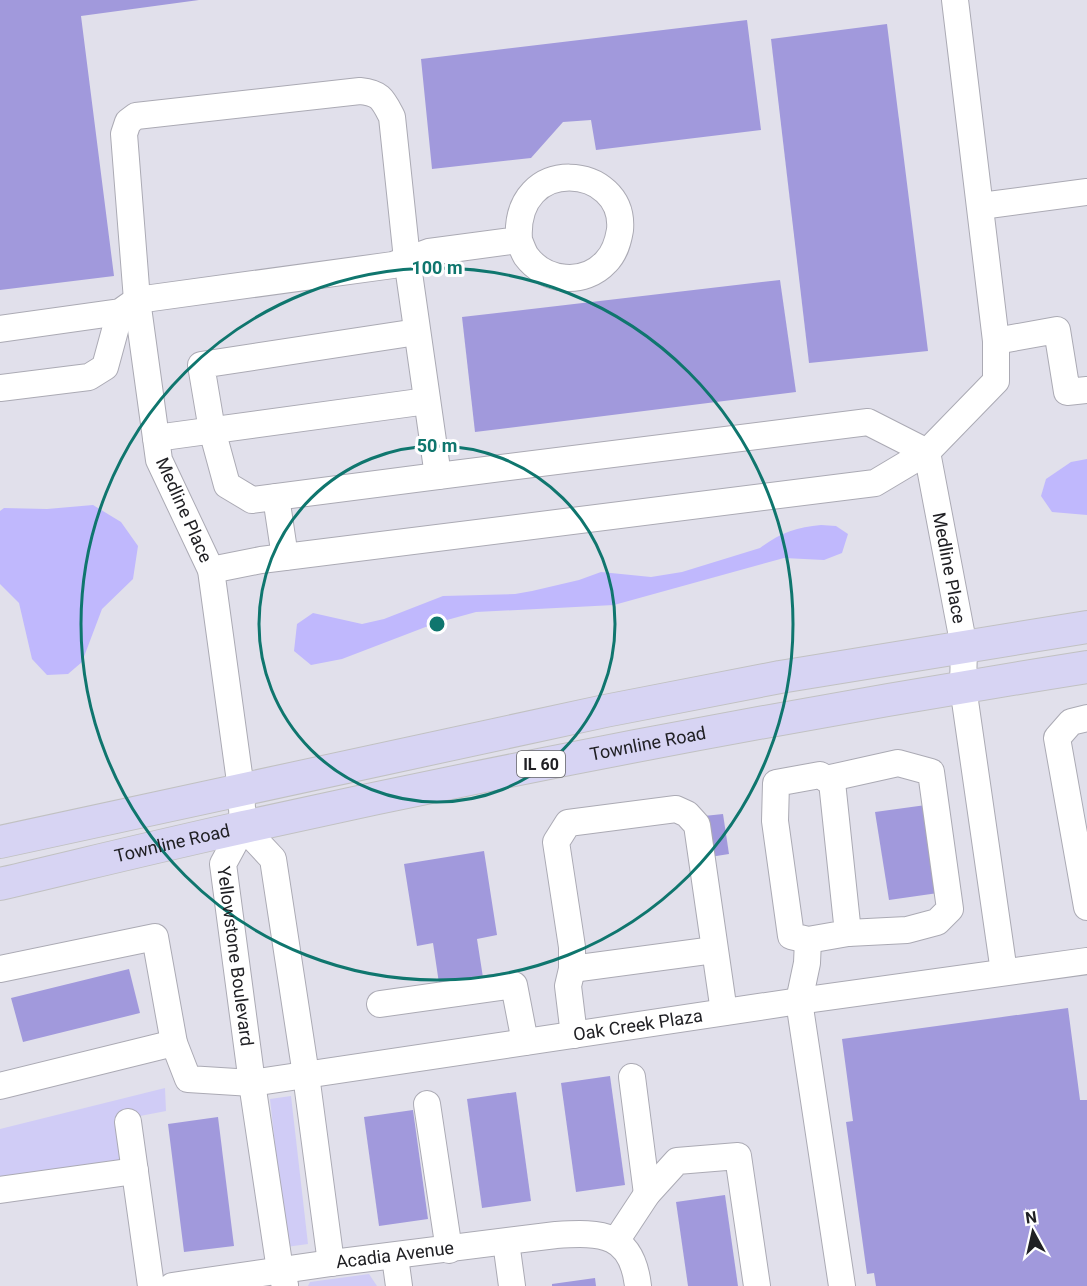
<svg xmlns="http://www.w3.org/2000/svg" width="1087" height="1286" viewBox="0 0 1087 1286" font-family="Roboto,sans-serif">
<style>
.green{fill:#d0ccf6}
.water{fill:#c0b8fd}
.building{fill:#a199dc}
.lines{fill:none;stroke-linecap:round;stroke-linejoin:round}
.minor-casing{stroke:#abaab4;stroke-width:28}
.major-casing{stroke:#c1c1c2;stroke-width:34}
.minor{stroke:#fff;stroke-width:26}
.major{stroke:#d7d4f3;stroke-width:32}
.ring{fill:none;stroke:#0f766e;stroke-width:3}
.labels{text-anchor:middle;stroke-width:6;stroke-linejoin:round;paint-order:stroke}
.shield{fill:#fff;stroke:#636366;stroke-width:1.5}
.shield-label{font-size:16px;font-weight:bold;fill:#202024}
.street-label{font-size:18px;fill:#202024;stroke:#fff}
.centre{fill:#0f766e;stroke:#fff;stroke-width:3}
.ring-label{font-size:18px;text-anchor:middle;font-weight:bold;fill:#0f766e;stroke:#fff;stroke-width:6;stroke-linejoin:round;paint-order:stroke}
</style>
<rect width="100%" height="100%" fill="#e1e0eb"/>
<g class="green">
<path d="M165 1088 166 1111 114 1121 122 1163 0 1179V1129Z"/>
<path d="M291 1096 308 1244 286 1247 270 1099Z"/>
<path d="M369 1274 377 1286H308L310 1282Z"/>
</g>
<g class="water">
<path d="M1087 459V515L1052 512 1041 496 1046 479 1071 462Z"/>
<path d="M93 505 121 522 138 546 133 579 102 609 82 662 68 674 47 675 32 659 19 603 0 584V511L4 508 47 509Z"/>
<path d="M821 525 836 526 848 534 842 553 824 560 784 558 614 605 476 612 436 623 342 659 311 665 294 651 297 624 313 613 362 624 384 619 443 596 515 594 532 591 579 580 601 572 651 577 682 572 760 548C780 533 797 527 821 525Z"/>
</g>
<g class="building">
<path d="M0 0H199L81 16 114 276 0 290Z"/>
<path d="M747 20 761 130 596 150 591 120 563 122 531 158 432 169 421 59Z"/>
<path d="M887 24 928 351 809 363 771 39Z"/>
<path d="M780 280 796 392 475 432 462 317Z"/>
<path d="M926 805 938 893 889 900 875 812Z"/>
<path d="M723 814 729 854 710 857 704 816Z"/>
<path d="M484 851 497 935 477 939 484 984 440 990 433 943 417 946 404 864Z"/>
<path d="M129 969 140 1013 23 1042 11 998Z"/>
<path d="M1068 1008 1080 1100H1087V1286H876L874 1273 867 1274 846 1122 853 1121 842 1039Z"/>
<path d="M610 1076 625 1185 576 1192 561 1083Z"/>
<path d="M516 1092 531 1201 482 1208 467 1099Z"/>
<path d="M413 1110 428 1219 379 1226 364 1117Z"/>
<path d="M218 1117 234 1246 184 1252 168 1124Z"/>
<path d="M725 1195 738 1286H688L676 1202Z"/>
<path d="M595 1278 596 1286H552V1284Z"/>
</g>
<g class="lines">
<g class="minor-casing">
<g id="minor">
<path d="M981 206 1087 192"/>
<path d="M0 329 120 312 137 300 393 265 429 252 519 240C513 153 626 164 620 230 618 242 615 253 606 262 584 286 545 282 526 256 523 251 521 245 519 240"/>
<path d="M417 332 201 365 212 430 227 485 252 500 438 476"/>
<path d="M996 341 1057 330 1067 392 1087 390"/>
<path d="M0 388 89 377 105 367 120 312"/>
<path d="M156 438 427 401"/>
<path id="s1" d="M927 452 964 647 963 687 1004 972"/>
<path d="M276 497 285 557"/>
<path d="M211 570 261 560 875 483 927 452 996 381V341L955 0"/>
<path d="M1087 718 1071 722 1057 738 1087 907"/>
<path d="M820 775 832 782 848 933 808 940 791 936 775 821 776 783Z"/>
<path d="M826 779 898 763 931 772 950 909 937 922 907 930 848 933"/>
<path d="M243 827 241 789 211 570 159 460 137 300 124 134 128 122 136 116 360 91C381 93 383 100 392 117L407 259 438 476 868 422 927 452"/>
<path id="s2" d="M243 827 223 864 252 1083 280 1270 285 1285"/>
<path d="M243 827 273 859 306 1075 331 1263"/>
<path d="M808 940 807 963 799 1001 842 1286"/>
<path id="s3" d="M0 969 155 937 174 1043 188 1079 252 1083 799 1001 1087 961"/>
<path d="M572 969 714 950"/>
<path d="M380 1004 514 985 525 1042"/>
<path d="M574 1035 568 986 572 969V947L556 842 568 823 676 809 687 814 697 825 724 1012"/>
<path d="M632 1077 647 1194"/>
<path d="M0 1086 174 1043"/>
<path d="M427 1104 449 1250"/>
<path d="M128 1122 151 1286"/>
<path d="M0 1190 135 1171"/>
<path d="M616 1241 647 1194 677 1161 738 1156 757 1286"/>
<path d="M506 1242 512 1286"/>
<path d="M395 1257 399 1286"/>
<path id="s4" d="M172 1286 331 1263 556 1235C602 1232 632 1233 638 1286"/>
</g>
</g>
<g class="major-casing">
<g id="major">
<path d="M0 842 605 711 780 677 1087 627"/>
<path id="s5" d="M0 884C81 865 162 845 244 827 523 765 804 712 1087 667"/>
</g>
</g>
<use href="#minor" class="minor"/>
<use href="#major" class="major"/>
</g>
<g class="ring">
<circle cx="437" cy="624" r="178"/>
<circle cx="437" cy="624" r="356"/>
</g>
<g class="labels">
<rect class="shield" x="517" y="751" width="48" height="26" rx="4.5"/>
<g class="shield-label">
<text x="541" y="770">IL 60</text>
</g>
<g class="street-label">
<text transform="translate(184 510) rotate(66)" y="6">Medline Place</text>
<text dy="6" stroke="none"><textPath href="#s1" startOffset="118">Medline Place</textPath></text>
<text dy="6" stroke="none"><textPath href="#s5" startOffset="663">Townline Road</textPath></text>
<text dy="6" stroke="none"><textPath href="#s5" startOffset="177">Townline Road</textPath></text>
<text dy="6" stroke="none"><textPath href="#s2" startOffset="135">Yellowstone Boulevard</textPath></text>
<text dy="6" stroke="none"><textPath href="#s3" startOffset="759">Oak Creek Plaza</textPath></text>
<text dy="6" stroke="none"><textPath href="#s4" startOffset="225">Acadia Avenue</textPath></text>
</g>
</g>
<circle cx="437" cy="624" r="9" class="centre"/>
<g class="ring-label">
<text x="437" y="274">100 m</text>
<text x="437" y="452">50 m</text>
</g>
<g transform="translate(1033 1232) rotate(352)" stroke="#ffffff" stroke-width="4.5" paint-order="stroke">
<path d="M0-4.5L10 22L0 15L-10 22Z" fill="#202024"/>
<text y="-9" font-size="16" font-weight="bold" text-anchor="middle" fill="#202024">N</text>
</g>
</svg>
